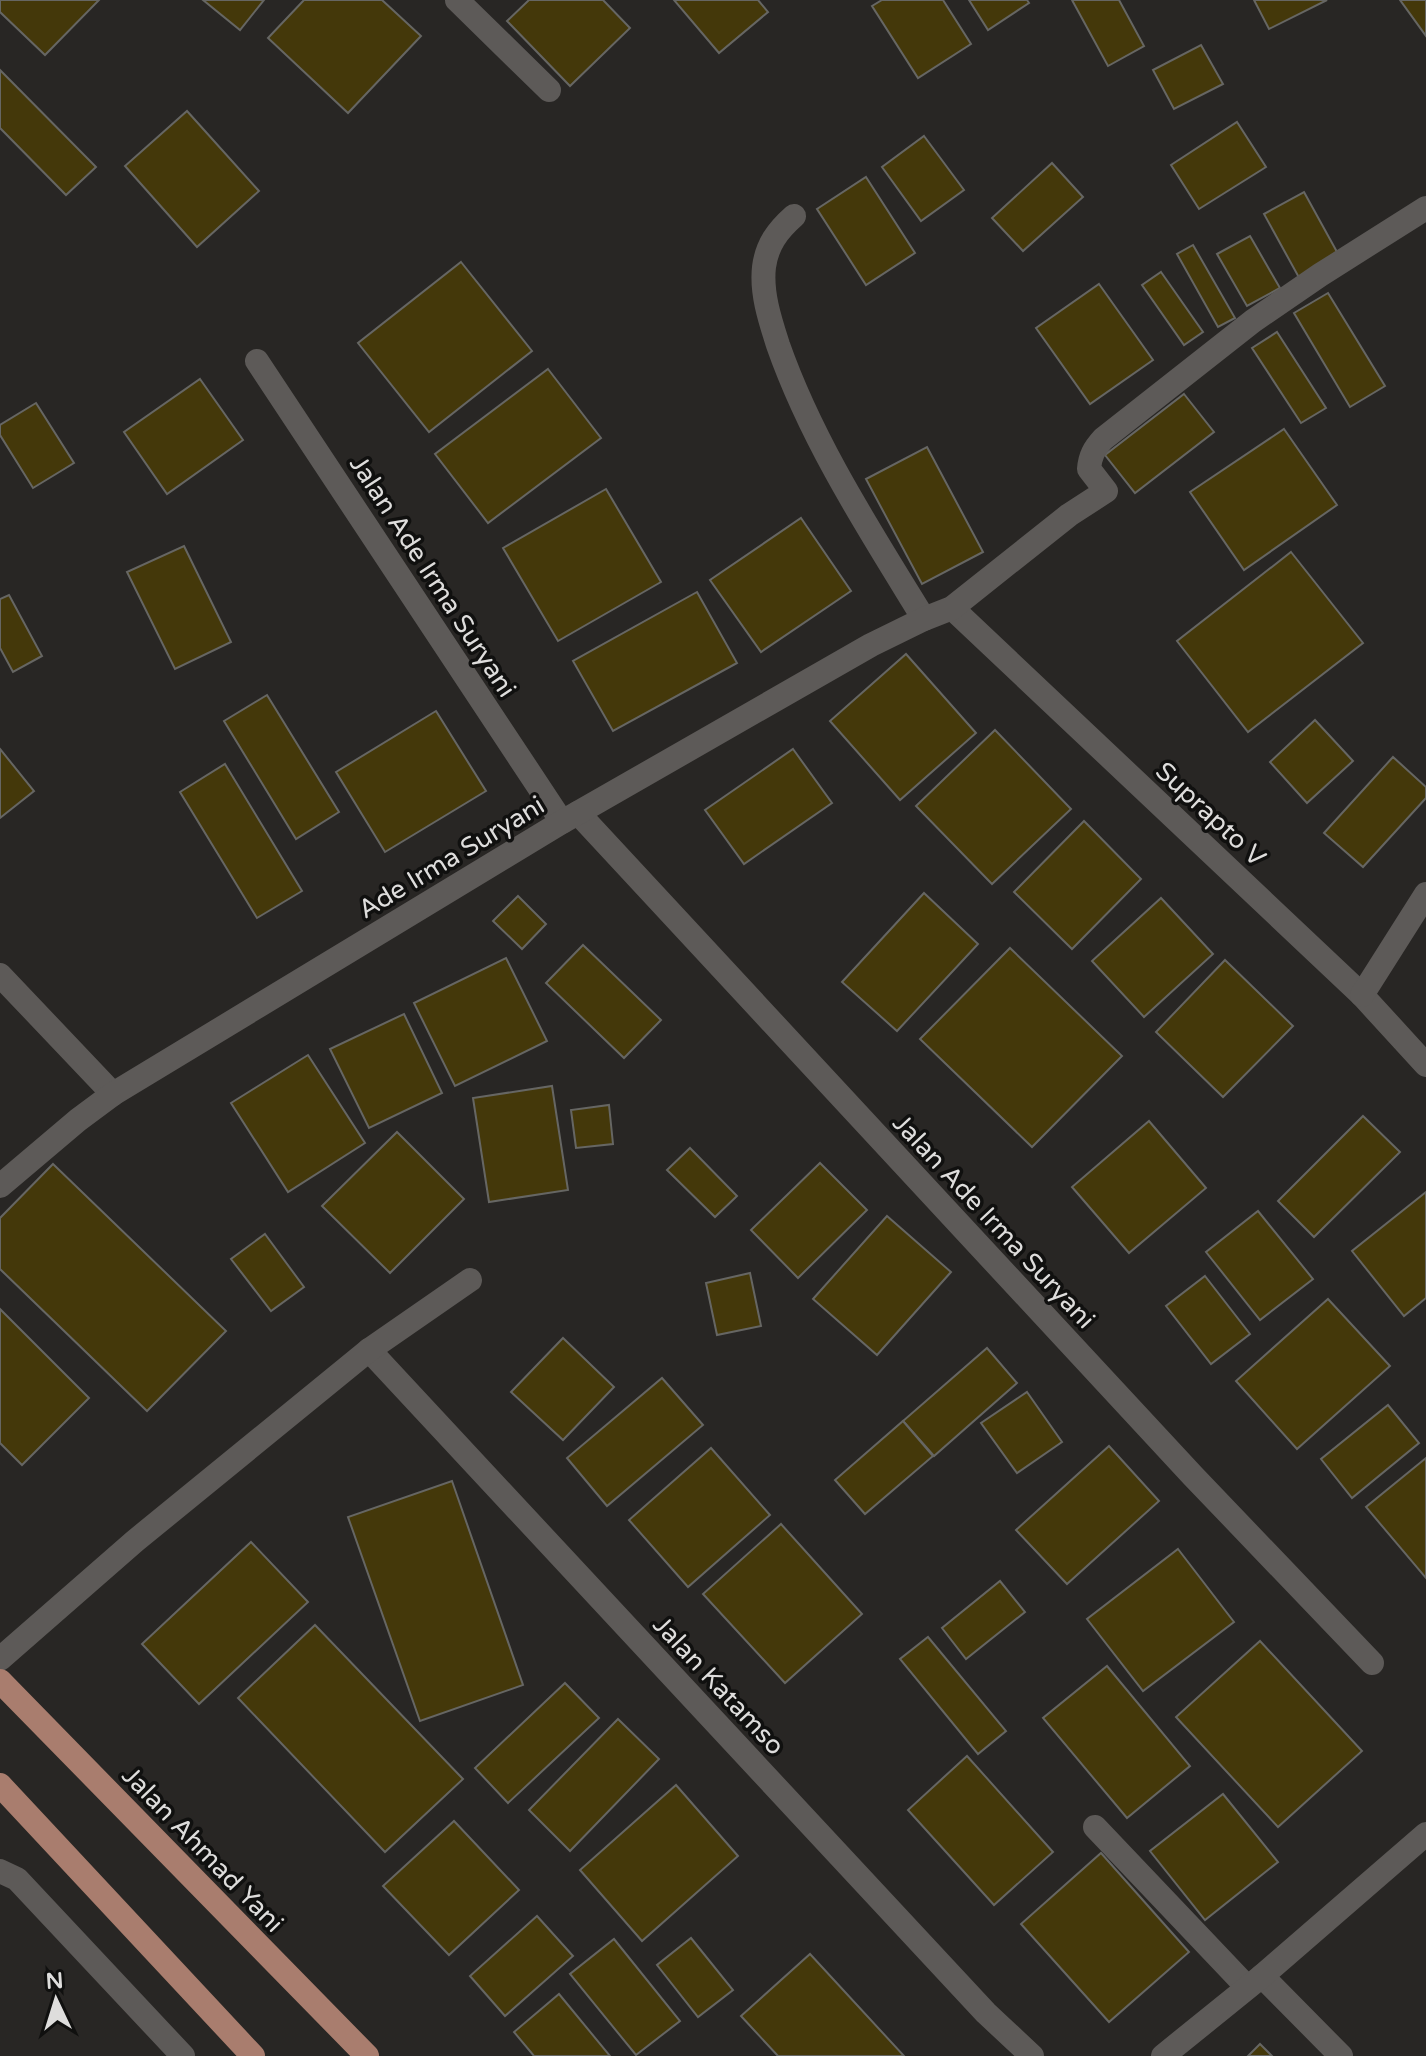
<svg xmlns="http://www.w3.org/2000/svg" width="1426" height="2056" viewBox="0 0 1426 2056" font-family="'Varela Round',sans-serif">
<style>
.building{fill:#44380a;stroke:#666663;stroke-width:2}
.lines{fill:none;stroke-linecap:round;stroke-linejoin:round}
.minor{stroke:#5d5a58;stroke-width:24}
.major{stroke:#a97d6e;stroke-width:24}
.labels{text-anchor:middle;stroke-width:7;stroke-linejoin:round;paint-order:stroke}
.street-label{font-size:26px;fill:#dedddc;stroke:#10100f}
</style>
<rect width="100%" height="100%" fill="#282624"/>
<g class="building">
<path d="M0 0H99L45 55 0 12Z"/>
<path d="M203 0H264L240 30Z"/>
<path d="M304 0H382L421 36 348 113 268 38Z"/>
<path d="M529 0H603L630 28 570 86 507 21Z"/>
<path d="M674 0H758L768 12 719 53Z"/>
<path d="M882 0H943L971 44 918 78 872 6Z"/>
<path d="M969 0H1027L1029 3 988 30Z"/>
<path d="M1072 0H1119L1144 46 1108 66Z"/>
<path d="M1254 0H1327L1269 29Z"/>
<path d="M1400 0H1426V36Z"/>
<path d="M1201 45 1223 84 1174 109 1153 70Z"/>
<path d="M0 70 96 167 66 195 0 128Z"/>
<path d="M187 111 259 191 197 247 125 166Z"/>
<path d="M1237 122 1266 167 1199 209 1171 165Z"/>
<path d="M924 136 964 190 921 221 882 167Z"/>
<path d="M1052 163 1083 197 1023 251 992 218Z"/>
<path d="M866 177 915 253 866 285 817 209Z"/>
<path d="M1304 192 1342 261 1302 283 1264 214Z"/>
<path d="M1250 236 1280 288 1247 306 1217 254Z"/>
<path d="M1193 245 1235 318 1218 327 1177 254Z"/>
<path d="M461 262 532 351 429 432 358 343Z"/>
<path d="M1161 272 1203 332 1184 345 1142 285Z"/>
<path d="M1099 284 1153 360 1090 404 1036 328Z"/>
<path d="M1328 293 1385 386 1350 407 1294 313Z"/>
<path d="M1277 332 1326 408 1301 423 1252 348Z"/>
<path d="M548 369 601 438 488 523 435 454Z"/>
<path d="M200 379 243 440 167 494 124 432Z"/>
<path d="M1184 394 1214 432 1135 493 1105 455Z"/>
<path d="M36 403 74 463 33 488 0 435V425Z"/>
<path d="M1284 429 1337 505 1244 570 1190 492Z"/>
<path d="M927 447 983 552 922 584 866 479Z"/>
<path d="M606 489 661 582 558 641 503 548Z"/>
<path d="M801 518 851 591 761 652 710 580Z"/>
<path d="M184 546 231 642 175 669 127 572Z"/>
<path d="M1291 552 1363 643 1248 732 1177 641Z"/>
<path d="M697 592 737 663 613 731 573 661Z"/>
<path d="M9 595 42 656 13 672 0 648V599Z"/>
<path d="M906 654 976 733 900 800 830 721Z"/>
<path d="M267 695 339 812 296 839 224 721Z"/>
<path d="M436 711 486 791 385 852 336 772Z"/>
<path d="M1315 720 1353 761 1307 803 1270 762Z"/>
<path d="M995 730 1071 809 992 884 916 806Z"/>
<path d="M0 749 34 791 0 818Z"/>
<path d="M793 749 832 803 744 864 705 810Z"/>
<path d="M1393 757 1426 787V798L1363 867 1324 833Z"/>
<path d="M225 764 302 891 257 918 180 792Z"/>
<path d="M1084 821 1141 879 1072 949 1014 892Z"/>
<path d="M924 893 978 944 897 1031 842 982Z"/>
<path d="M518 896 546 924 522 949 493 921Z"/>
<path d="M1161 898 1213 954 1144 1017 1092 961Z"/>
<path d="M583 945 661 1020 624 1058 546 983Z"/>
<path d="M1010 948 1122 1056 1032 1147 920 1039Z"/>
<path d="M506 958 547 1041 455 1086 414 1003Z"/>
<path d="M1225 960 1293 1026 1223 1097 1156 1032Z"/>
<path d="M404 1014 442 1093 369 1128 330 1049Z"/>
<path d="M308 1055 365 1143 288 1192 231 1103Z"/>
<path d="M552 1086 568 1190 489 1202 473 1098Z"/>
<path d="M609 1105 613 1144 576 1148 571 1110Z"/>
<path d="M1363 1116 1400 1152 1314 1237 1278 1201Z"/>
<path d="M1149 1121 1206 1188 1129 1253 1072 1187Z"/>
<path d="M397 1132 464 1199 390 1273 322 1206Z"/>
<path d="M690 1148 737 1196 715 1217 667 1170Z"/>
<path d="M820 1163 867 1210 798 1278 751 1230Z"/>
<path d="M53 1164 226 1331 147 1411 0 1269V1218Z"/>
<path d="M1426 1192V1298L1404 1316 1352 1251Z"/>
<path d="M1258 1211 1313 1279 1260 1320 1206 1252Z"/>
<path d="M887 1216 951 1272 877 1355 813 1299Z"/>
<path d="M265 1234 304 1287 271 1311 231 1259Z"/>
<path d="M750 1273 761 1326 717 1335 706 1283Z"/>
<path d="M1205 1276 1250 1334 1211 1364 1166 1306Z"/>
<path d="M1328 1299 1390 1366 1297 1449 1236 1381Z"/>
<path d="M0 1309 89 1398 22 1465 0 1443Z"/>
<path d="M563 1338 614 1387 563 1440 511 1392Z"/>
<path d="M987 1348 1017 1383 934 1456 903 1421Z"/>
<path d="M662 1378 703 1425 607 1506 567 1458Z"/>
<path d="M1027 1392 1062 1442 1017 1473 981 1423Z"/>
<path d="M1388 1405 1419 1443 1352 1498 1321 1459Z"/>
<path d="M903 1421 933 1456 865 1514 835 1480Z"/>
<path d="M1109 1446 1159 1501 1067 1584 1016 1530Z"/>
<path d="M711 1448 770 1515 688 1587 629 1520Z"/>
<path d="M1426 1458V1578L1366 1507Z"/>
<path d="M452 1481 523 1685 420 1721 348 1517Z"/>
<path d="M781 1524 862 1614 785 1683 703 1594Z"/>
<path d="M251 1542 308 1602 199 1704 142 1644Z"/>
<path d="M1178 1549 1234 1622 1143 1691 1087 1619Z"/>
<path d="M1000 1581 1025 1612 966 1659 942 1628Z"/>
<path d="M315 1625 463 1779 385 1852 238 1698Z"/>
<path d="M928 1637 1006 1731 978 1754 900 1659Z"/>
<path d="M1260 1641 1362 1751 1278 1827 1176 1717Z"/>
<path d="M1107 1666 1190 1766 1127 1818 1043 1718Z"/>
<path d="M565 1683 599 1718 508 1803 475 1768Z"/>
<path d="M618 1719 659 1759 570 1851 529 1810Z"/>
<path d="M967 1756 1053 1852 994 1905 908 1810Z"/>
<path d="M676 1785 738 1856 642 1941 580 1870Z"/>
<path d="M1223 1794 1278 1862 1205 1920 1150 1851Z"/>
<path d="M454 1821 519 1890 449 1955 383 1886Z"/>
<path d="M1101 1853 1189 1952 1109 2022 1021 1924Z"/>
<path d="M537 1916 573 1956 505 2016 470 1976Z"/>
<path d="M691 1938 733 1990 698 2017 657 1965Z"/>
<path d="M614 1939 680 2021 636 2055 570 1974Z"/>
<path d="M810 1954 904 2056H778L741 2016Z"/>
<path d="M559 1994 610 2056H534L514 2032Z"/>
<path d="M1260 2044 1272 2056H1248Z"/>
</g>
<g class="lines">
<g class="minor">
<path d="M457 0 549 90"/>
<path d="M794 216C777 231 767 245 764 267 761 293 770 320 778 345 812 442 870 531 924 619"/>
<path d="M257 361 562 822"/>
<path d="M952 608 1362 995 1426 1065"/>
<path d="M578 813 1193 1476 1372 1663"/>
<path d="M0 975 113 1094"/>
<path d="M1362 995 1426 894"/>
<path d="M0 1186 78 1120 113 1094 562 822 871 645 924 619 952 608 1069 515 1106 491 1089 469C1090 456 1094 449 1103 439L1253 321 1320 275 1426 208"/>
<path d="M369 1350 986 2013 1032 2056"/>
<path d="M0 1659 135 1541 369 1350 470 1280"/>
<path d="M1095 1827 1247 1987"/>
<path d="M0 1871 17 1879 183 2056"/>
<path d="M1262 1976 1341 2056"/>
<path d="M1163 2056 1262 1976 1426 1834"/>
</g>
<g class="major">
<path d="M0 1681 367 2056"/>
<path d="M0 1785 253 2056"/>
</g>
</g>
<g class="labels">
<g class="street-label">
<text transform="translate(433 576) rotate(57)" y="9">Jalan Ade Irma Suryani</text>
<text transform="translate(1211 814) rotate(43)" y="9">Suprapto V</text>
<text transform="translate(451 857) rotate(-31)" y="9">Ade Irma Suryani</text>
<text transform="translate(994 1221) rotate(47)" y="9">Jalan Ade Irma Suryani</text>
<text transform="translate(719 1685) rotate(47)" y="9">Jalan Katamso</text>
<text transform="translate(203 1849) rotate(46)" y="9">Jalan Ahmad Yani</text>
</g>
</g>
<g transform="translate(56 2000) rotate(356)" stroke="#10100f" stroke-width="6" paint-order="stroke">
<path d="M0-6L14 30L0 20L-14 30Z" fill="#dedddc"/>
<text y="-12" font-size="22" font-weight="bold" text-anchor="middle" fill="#dedddc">N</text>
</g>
</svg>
